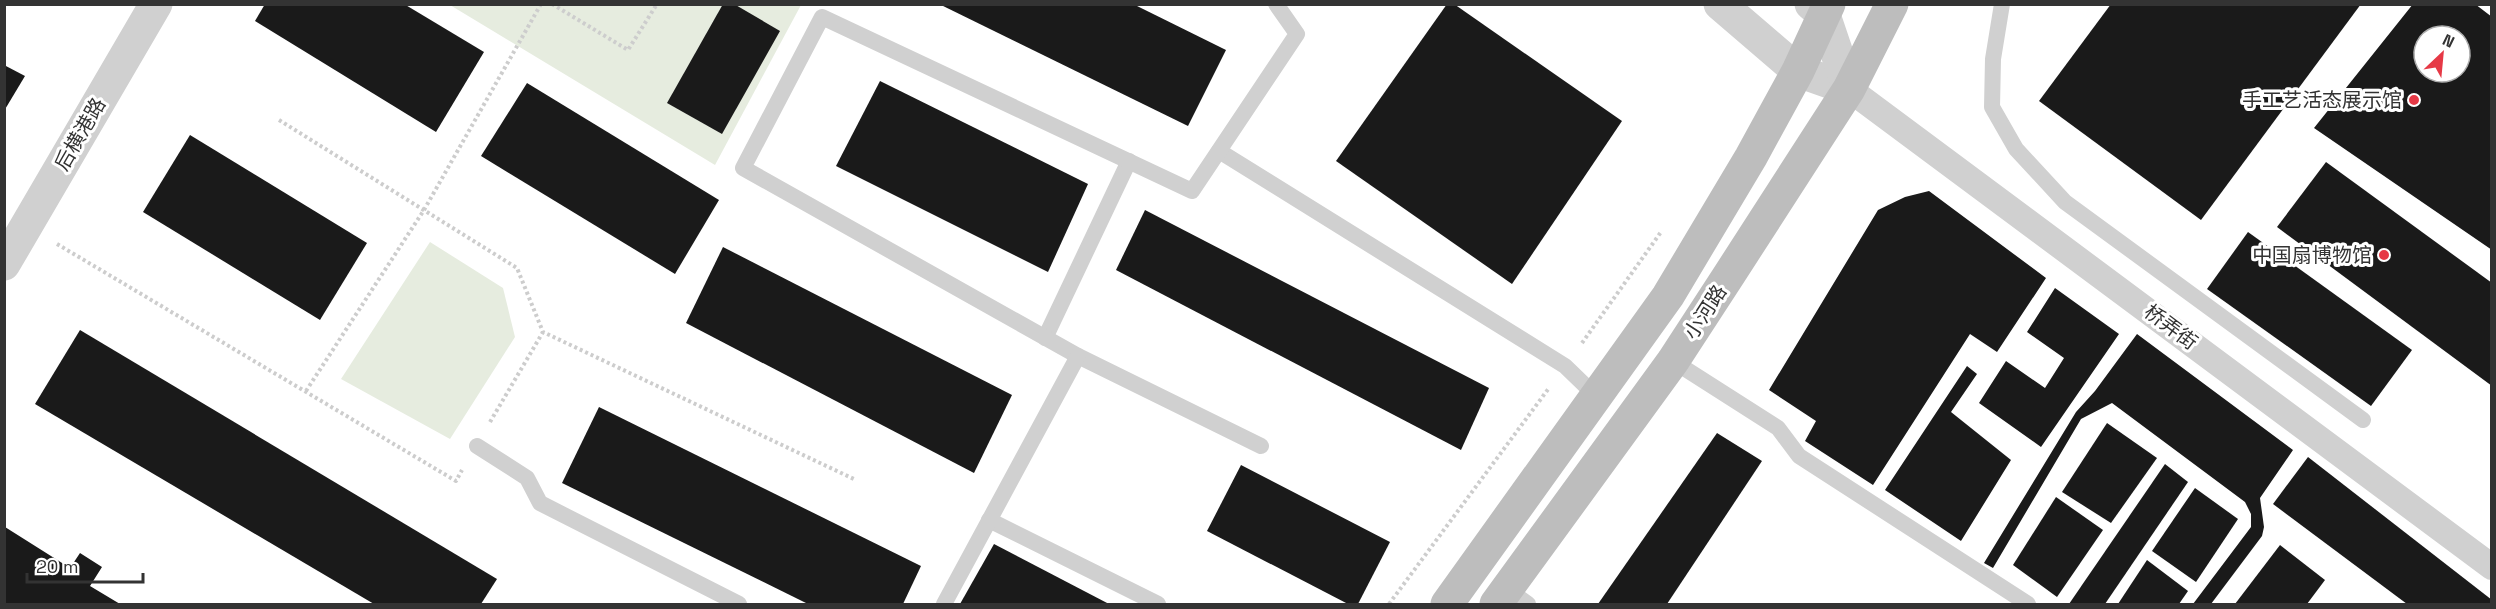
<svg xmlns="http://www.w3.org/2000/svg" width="2496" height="609" viewBox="0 0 2496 609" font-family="'Space Grotesk','Noto Sans SC',sans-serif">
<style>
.green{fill:#e6ecdf}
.building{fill:#1a1a1a;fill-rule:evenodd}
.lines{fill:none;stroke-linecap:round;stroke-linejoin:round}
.path{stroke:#cdcdcd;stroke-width:4;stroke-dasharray:3 3;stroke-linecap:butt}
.service{stroke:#d0d0d0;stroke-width:16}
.pedestrian{stroke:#d0d0d0;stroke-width:26}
.minor{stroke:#d0d0d0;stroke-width:33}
.tertiary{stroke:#d0d0d0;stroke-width:33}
.secondary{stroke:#bdbdbd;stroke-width:33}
.poi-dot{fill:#e63946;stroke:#fff;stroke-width:2}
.labels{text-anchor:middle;stroke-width:6;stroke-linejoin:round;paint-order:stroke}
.poi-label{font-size:20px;fill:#333;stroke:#fff;text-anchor:end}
.street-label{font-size:20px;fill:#333;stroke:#fff}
</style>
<rect width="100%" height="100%" fill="#fff"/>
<g class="green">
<path d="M450 5H801L715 165Z"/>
<path d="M430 242 503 288 515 337 450 439 341 379Z"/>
</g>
<g class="building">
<path d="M265 4H404L484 52 436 132 255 21Z"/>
<path d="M723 4H734L780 31 722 134 667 103Z"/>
<path d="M939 4H1133L1226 50 1188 126Z"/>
<path d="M1447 4H1454L1622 121 1512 284 1336 161Z"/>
<path d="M2111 4H2361L2201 220 2039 101Z"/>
<path d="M2413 4H2475L2492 17V250L2314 128ZM2424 36H2460V72H2424Z"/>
<path d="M4 65 25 76 4 111Z"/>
<path d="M880 81 1088 184 1048 272 836 166Z"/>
<path d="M527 83 719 200 675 274 481 156Z"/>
<path d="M190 135 367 243 320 320 143 212Z"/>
<path d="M2326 162 2492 283V386L2277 227Z"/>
<path d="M1929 191 2046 278 1997 352 1970 334 1873 485 1805 441 1816 421 1769 390 1878 210 1905 197Z"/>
<path d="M1145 210 1489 388 1461 450 1116 270Z"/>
<path d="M2248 232 2412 350 2371 406 2207 289Z"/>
<path d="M723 247 1012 395 974 473 686 323Z"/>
<path d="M2055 288 2119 334 2041 447 1979 403 2006 361 2045 388 2064 358 2027 332Z"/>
<path d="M80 330 497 579 481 604H374L35 404Z"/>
<path d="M2137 334 2293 450 2260 498 2264 527 2262 536 2211 604H2193L2251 527V514L2245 502 2112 403 2081 419 1993 568 1984 563 2076 412 2095 391Z"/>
<path d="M1967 366 1977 374 1951 412 2011 460 1961 541 1885 490Z"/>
<path d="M599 407 921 566 903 604H808L562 483Z"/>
<path d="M2107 423 2157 458 2111 523 2062 492Z"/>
<path d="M1717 433 1762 461 1667 604H1598Z"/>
<path d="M2308 457 2492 600V604H2407L2273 504Z"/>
<path d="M2165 464 2188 482 2105 604H2069Z"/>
<path d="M1241 465 1390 542 1358 604H1348L1207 531Z"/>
<path d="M2195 488 2238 519 2196 582 2152 551Z"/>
<path d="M2056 497 2103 530 2057 597 2013 565Z"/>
<path d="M5 527 70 568 80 553 102 567 90 586 120 604H5Z"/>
<path d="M994 544 1109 604H960Z"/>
<path d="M2280 545 2325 580 2307 604H2235Z"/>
<path d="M2147 560 2188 591 2179 604H2118Z"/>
</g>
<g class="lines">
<g class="path">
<path d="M552 4 628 50 657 4"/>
<path d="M279 120 517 268 543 332 856 480"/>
<path d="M57 244 456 481 462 470"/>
<path d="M1582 343 1661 232"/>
<path d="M306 391 424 210 541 4"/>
<path d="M490 422 543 332"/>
<path d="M1389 604 1549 388"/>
</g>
<g class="service">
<path d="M2002 4 1993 59 1992 107 2016 149 2065 202 2363 420"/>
<path d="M1219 151 1565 366 1596 396"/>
<path d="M1045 338 1129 161"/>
<path d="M1673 361 1778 428 1799 456 2028 604"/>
<path d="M477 446 527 478 540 503 739 604"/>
<path d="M1261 446 1078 356 743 168 822 17 1192 191 1297 34 1276 4"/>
<path d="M989 520 1158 604"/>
<path d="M1507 589 1528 604"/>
<path d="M944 604 1078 356"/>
</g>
<path class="pedestrian" d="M1849 89 2492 567"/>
<path class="minor" d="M4 264 156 4"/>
<g class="tertiary">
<path d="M1720 4 1798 71 1849 89"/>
<path d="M1811 4 1824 15 1849 89"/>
</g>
<g class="secondary">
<path d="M1447 604 1668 296 1751 157 1798 71 1829 4"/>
<path d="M1496 604 1673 361 1729 275 1849 89 1892 4"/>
</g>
</g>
<g class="poi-dot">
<circle cx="2414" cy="100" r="6"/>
<circle cx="2384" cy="255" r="6"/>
</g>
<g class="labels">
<g class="poi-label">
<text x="2402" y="107">手工艺活态展示馆</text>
<text x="2372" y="262">中国扇博物馆</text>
</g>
<g class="street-label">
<text transform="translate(80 134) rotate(-60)" y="7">后横港路</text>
<text transform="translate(1705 312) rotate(-57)" y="7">小河路</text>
<text transform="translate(2171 327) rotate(37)" y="7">桥弄街</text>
</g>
</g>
<rect width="2496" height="609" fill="none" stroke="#333333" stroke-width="12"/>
<g transform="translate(2442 54) rotate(26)"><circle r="28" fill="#ffffff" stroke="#adadad" stroke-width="1.5"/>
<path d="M0-4.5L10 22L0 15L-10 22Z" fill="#e63946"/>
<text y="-9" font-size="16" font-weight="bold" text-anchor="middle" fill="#333333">N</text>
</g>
<path d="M27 573v9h116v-9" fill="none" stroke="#333333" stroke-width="3"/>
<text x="36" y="573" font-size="18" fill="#333333" stroke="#ffffff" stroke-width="4.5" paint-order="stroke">20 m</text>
</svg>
